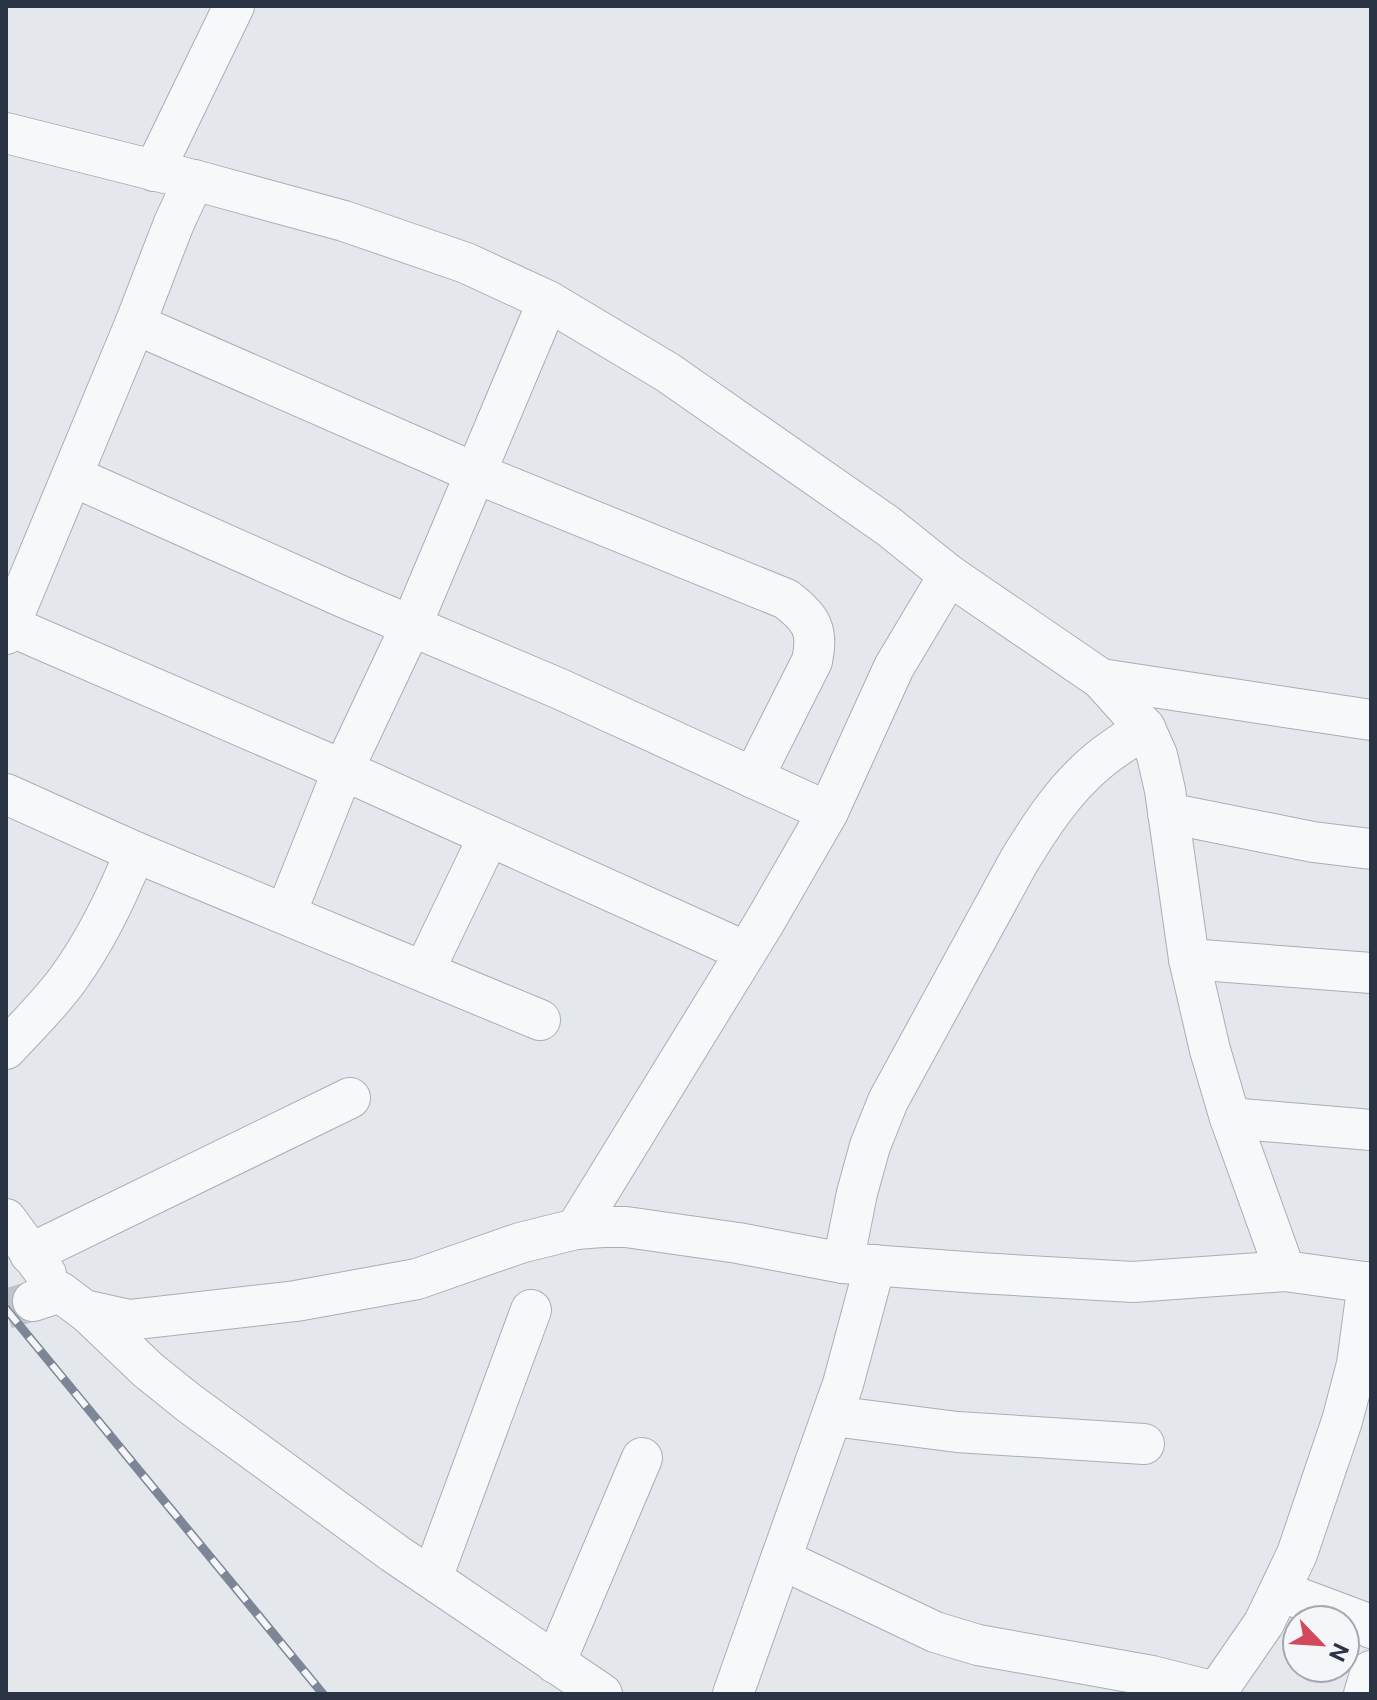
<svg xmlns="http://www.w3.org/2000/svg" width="1377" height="1700" viewBox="0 0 1377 1700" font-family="'Public Sans',sans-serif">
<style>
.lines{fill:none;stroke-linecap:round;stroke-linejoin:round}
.minor-tunnel{stroke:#bfc3cb;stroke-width:40;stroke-dasharray:40 20;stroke-linecap:butt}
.minor-casing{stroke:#a9aeb7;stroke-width:42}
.minor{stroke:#f7f8fa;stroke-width:40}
.rail-casing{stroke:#7d8696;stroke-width:9}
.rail{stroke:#f4f6f9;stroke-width:6;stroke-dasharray:18;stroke-linecap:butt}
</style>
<rect width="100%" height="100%" fill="#e4e7ec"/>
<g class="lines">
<path class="minor-tunnel" d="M6 1309 33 1301"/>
<g class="minor-casing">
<g id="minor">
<path d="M6 133 205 183 344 221 466 263 548 301 667 372 888 526 949 575 1101 679 1145 728 1157 755 1165 790 1189 959 1210 1050 1230 1118 1285 1271"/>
<path d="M154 171 234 6"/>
<path d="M135 324 475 473 786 599C811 618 819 630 812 661L753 778"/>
<path d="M72 476 343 597 560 689 828 812"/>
<path d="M10 626 343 770 746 952"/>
<path d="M6 634 135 324 174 223 194 180"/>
<path d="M1101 679 1371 720"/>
<path d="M6 794 135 852 540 1020"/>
<path d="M1168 813 1313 842 1371 849"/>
<path d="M286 913 343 770 411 626 548 301"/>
<path d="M1189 959 1371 973"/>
<path d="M424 971 489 836"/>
<path d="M6 1049C27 1026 50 1004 68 979 97 939 117 897 135 852"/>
<path d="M1230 1118 1371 1130"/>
<path d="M6 1219 46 1274"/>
<path d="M576 1229 764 923 828 812 894 667 949 575"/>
<path d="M30 1254 350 1098"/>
<path d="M843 1263 857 1193 870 1146 888 1101 1019 861C1041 825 1065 788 1098 761 1112 749 1129 739 1145 728"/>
<path d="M33 1301 60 1292 84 1310 129 1320 296 1301 417 1279 520 1243 576 1229 602 1227H626L738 1243 843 1263 979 1273 1133 1282 1285 1271 1371 1283"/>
<path d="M86 1311 148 1370 189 1403 394 1553 602 1694"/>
<path d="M833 1416 957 1432 1144 1444"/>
<path d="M781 1559 935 1632 978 1645 1152 1676 1215 1692"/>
<path d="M432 1578 531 1310"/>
<path d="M1280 1591 1360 1621 1371 1628"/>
<path d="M555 1663 642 1458"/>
<path d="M733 1694 843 1384 875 1265"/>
<path d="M1215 1694 1264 1623 1297 1554 1342 1421 1357 1364 1368 1282"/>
<path d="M1364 1694 1371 1671"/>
</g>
</g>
<use href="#minor" class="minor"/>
<g class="rail-casing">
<path id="rail" d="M6 1309 323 1694"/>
</g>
<use href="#rail" class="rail"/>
</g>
<rect width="1377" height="1700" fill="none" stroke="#2b3445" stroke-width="16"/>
<g transform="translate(1321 1644) rotate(115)"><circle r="38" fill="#f4f6f9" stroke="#a4a8b1" stroke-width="2"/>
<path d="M0-6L14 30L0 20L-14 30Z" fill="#d1495b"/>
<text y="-12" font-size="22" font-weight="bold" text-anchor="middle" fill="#2b3445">N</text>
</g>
</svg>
